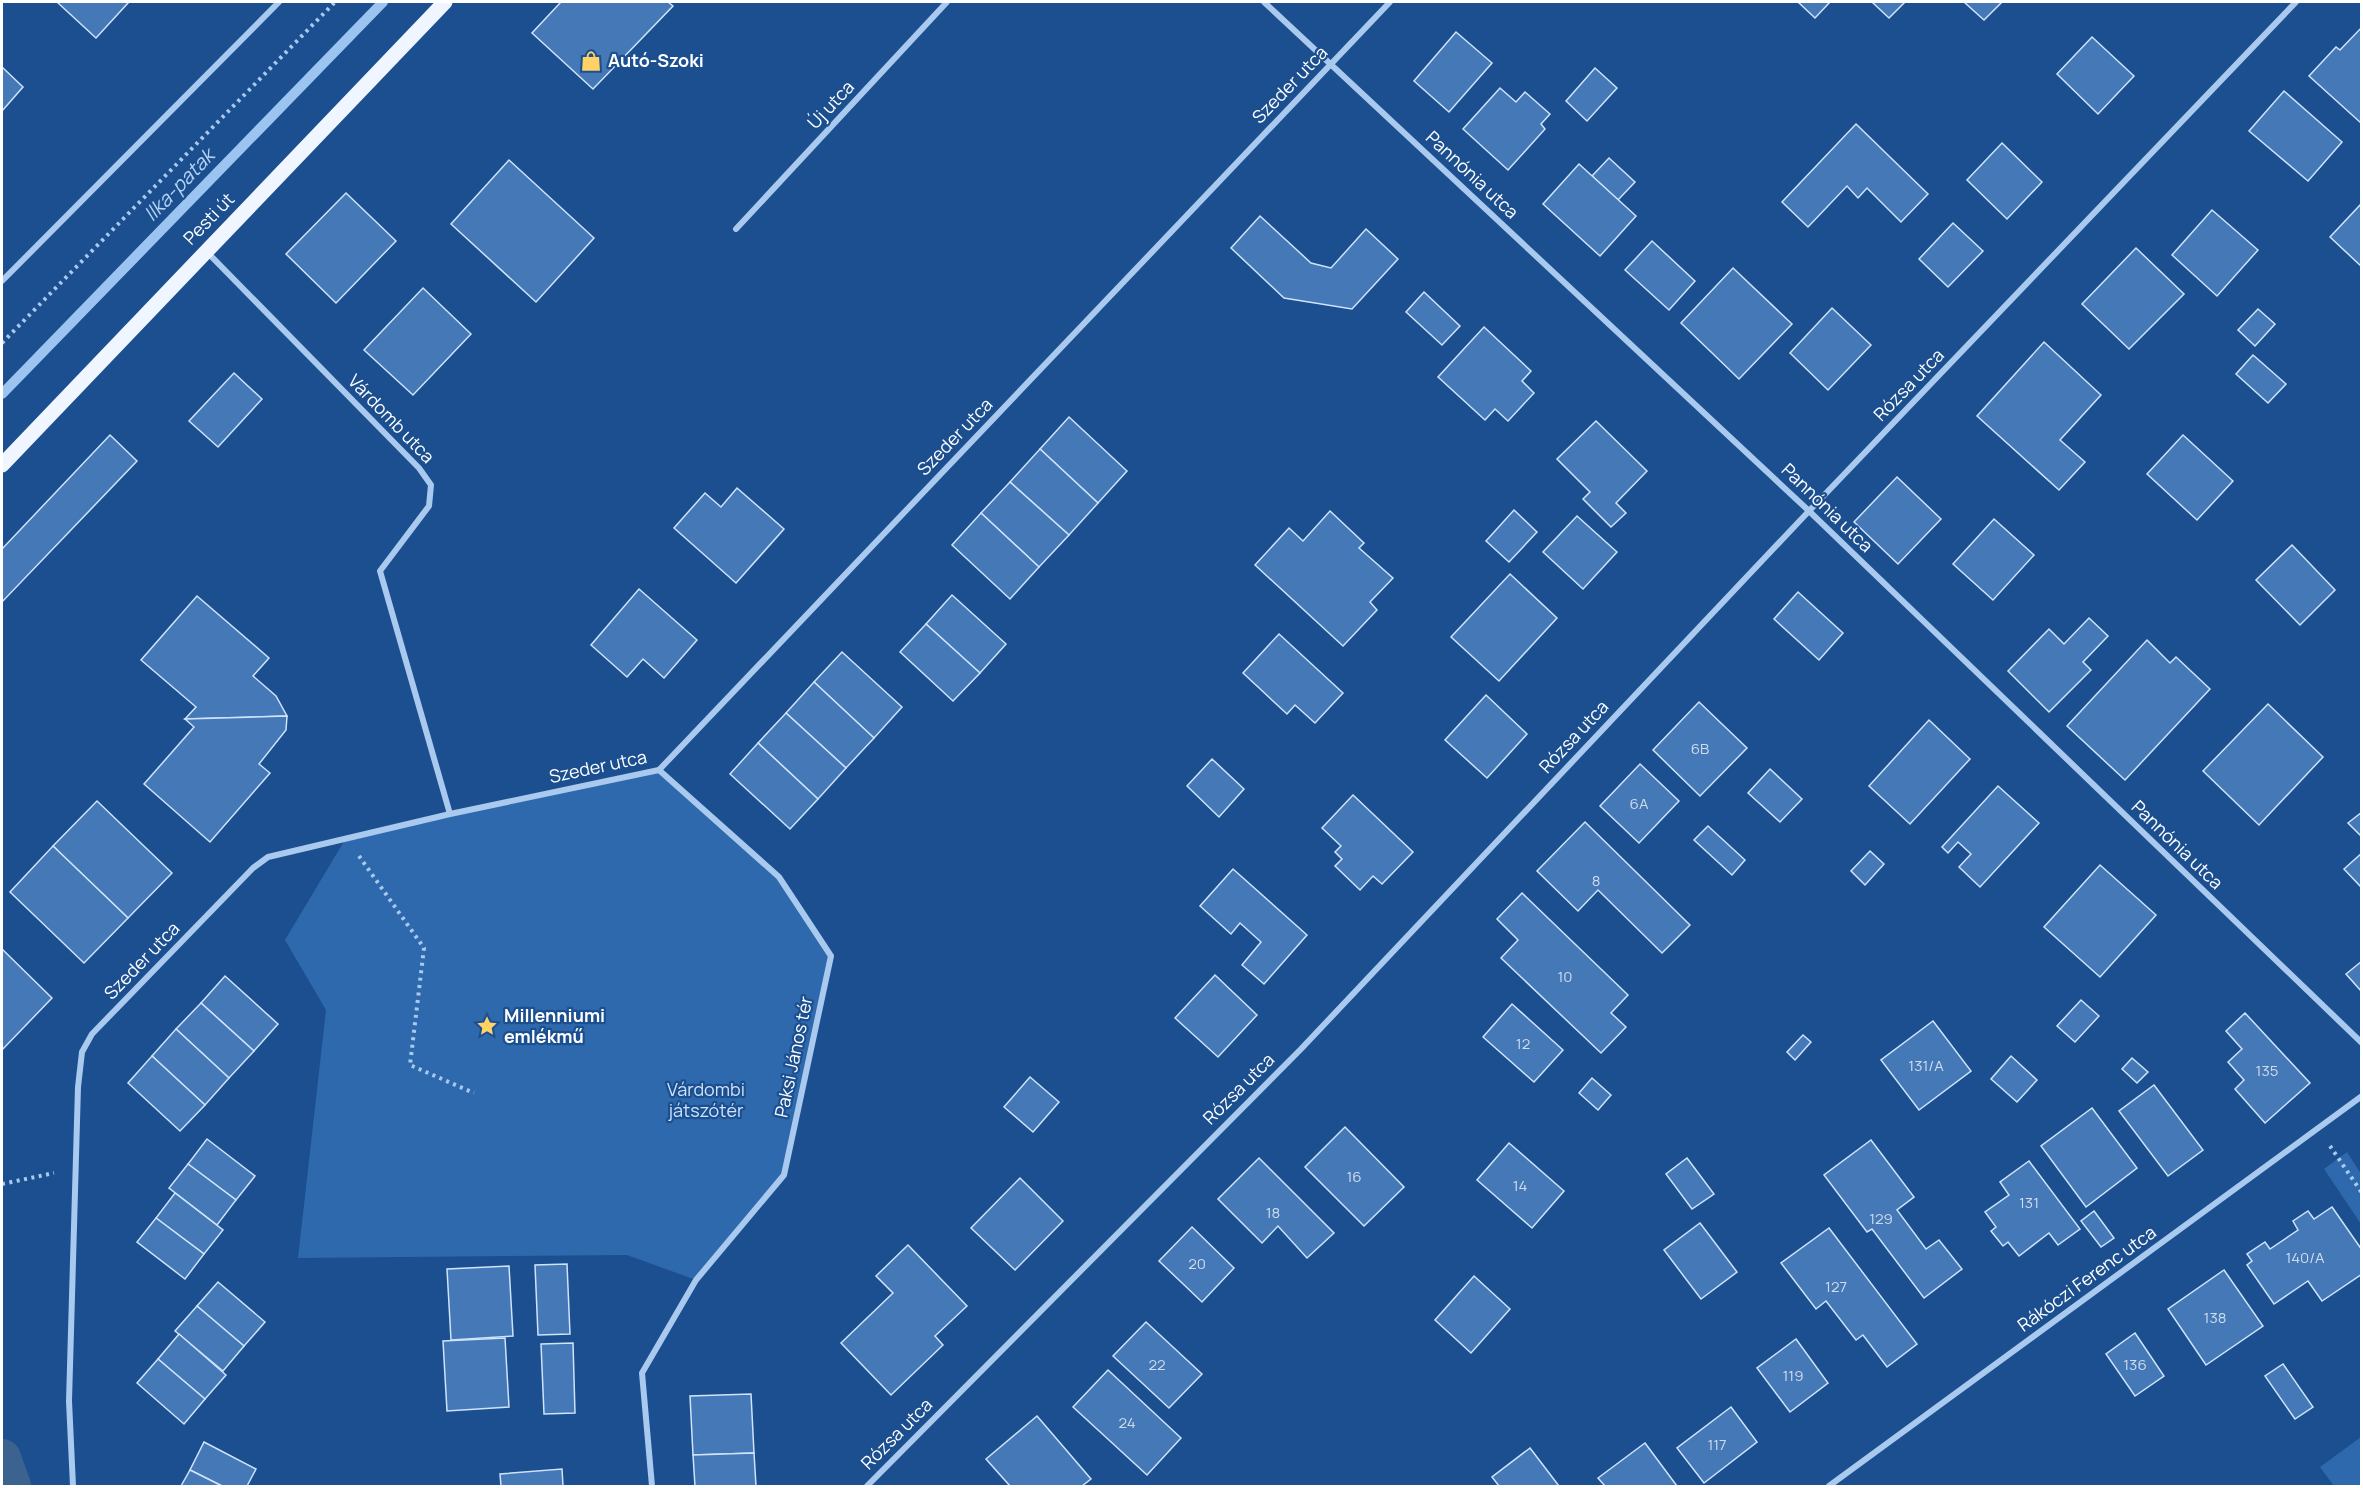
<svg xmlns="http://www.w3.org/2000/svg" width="2363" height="1488" viewBox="0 0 2363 1488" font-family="Manrope,sans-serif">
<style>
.green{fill:#2e69ad}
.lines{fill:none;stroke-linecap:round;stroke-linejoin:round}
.stream{stroke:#9cc4f0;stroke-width:10}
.canal{stroke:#3c6290;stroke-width:38}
.building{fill:#4478b7;stroke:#cfe3fa;stroke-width:1.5}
.path{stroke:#a9c9ee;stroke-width:4;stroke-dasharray:3 4.5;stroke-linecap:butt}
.street{stroke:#a9c9ee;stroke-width:6}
.primary{stroke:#f0f6ff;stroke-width:15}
.labels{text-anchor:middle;stroke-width:4.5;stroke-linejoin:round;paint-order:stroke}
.number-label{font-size:15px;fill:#d0dded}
.poi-label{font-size:18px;font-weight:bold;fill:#fff;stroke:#1b4f8f;text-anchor:start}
.street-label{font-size:18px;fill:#fff;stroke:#1b4f8f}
.park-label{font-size:18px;fill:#cfe3fa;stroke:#1b4f8f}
.water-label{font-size:20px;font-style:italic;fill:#b5d3f5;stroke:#1b4f8f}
</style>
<rect width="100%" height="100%" fill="#1b4f8f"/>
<g class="green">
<path d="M659 770 779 877 831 956 784 1175 696 1280 627 1255 298 1258 326 1010 285 940 346 838Z"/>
<path d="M2347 1152 2361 1174V1224L2324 1169Z"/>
<path d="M2361 1437V1486H2334L2320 1467Z"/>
</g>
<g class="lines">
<path class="stream" d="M2 394 383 2"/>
<path class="canal" d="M2 1458 12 1486"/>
</g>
<g class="building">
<path d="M57 2H127L128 3 96 38Z"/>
<path d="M561 2H668L673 6 593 89 532 33Z"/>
<path d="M1798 2H1830L1815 18Z"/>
<path d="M1872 2H1905L1889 18Z"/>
<path d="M1964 2H2002L1984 20Z"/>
<path d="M2362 27V122L2361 123 2309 76 2336 47 2340 50Z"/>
<path d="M1456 32 1492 63 1449 112 1414 81Z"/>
<path d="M2092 37 2134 76 2098 114 2057 74Z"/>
<path d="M2 67 23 87 2 111Z"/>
<path d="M1595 68 1617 88 1587 121 1566 101Z"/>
<path d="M1500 88 1516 102 1525 92 1550 114 1541 124 1545 129 1508 170 1463 129Z"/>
<path d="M2284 91 2342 142 2308 181 2249 131Z"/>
<path d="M1856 124 1928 194 1901 222 1867 188 1858 198 1847 186 1808 227 1782 202Z"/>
<path d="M2002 143 2042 182 2007 219 1967 180Z"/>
<path d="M1609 158 1635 182 1618 200 1592 176Z"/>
<path d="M509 160 594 238 536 302 451 224Z"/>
<path d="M1579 164 1636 216 1600 256 1543 204Z"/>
<path d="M346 193 396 241 336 303 286 254Z"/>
<path d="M2362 203V267L2330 237Z"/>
<path d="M2212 210 2258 250 2217 296 2172 255Z"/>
<path d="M1260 216 1311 263 1331 268 1366 229 1398 259 1352 309 1284 298 1231 248Z"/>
<path d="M1953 223 1983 251 1948 287 1919 259Z"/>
<path d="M1652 241 1695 281 1669 310 1625 270Z"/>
<path d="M2136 248 2184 294 2129 349 2082 304Z"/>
<path d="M1733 268 1792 324 1739 379 1681 323Z"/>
<path d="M423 288 471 334 413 395 364 350Z"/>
<path d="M1424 292 1460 326 1442 345 1406 312Z"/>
<path d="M1832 308 1871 345 1828 390 1790 353Z"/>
<path d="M2258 309 2275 324 2255 346 2238 330Z"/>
<path d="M1484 327 1531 371 1522 381 1534 393 1508 421 1495 409 1485 420 1438 377Z"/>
<path d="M2044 342 2101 395 2060 440 2085 462 2059 490 1977 416Z"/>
<path d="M2253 355 2286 384 2268 403 2236 374Z"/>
<path d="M234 373 262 399 218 447 189 421Z"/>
<path d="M1069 417 1127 471 1098 503 1040 449Z"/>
<path d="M1596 421 1647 471 1616 503 1626 513 1611 527 1583 499 1590 492 1557 459Z"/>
<path d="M110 435 137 461 2 602V549Z"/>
<path d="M2183 435 2233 481 2197 520 2147 474Z"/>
<path d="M1040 449 1098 503 1069 535 1010 482Z"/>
<path d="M1897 477 1941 519 1898 564 1854 522Z"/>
<path d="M1010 482 1069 535 1039 567 981 513Z"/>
<path d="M737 488 784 529 736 583 674 528 705 493 721 507Z"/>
<path d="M1514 510 1537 532 1509 562 1486 541Z"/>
<path d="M1330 511 1364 543 1359 548 1393 578 1370 602 1377 610 1343 646 1255 565 1289 528 1303 541Z"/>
<path d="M981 513 1039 567 1010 599 952 545Z"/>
<path d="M1577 516 1617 552 1583 589 1543 552Z"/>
<path d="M1994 519 2034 555 1993 600 1953 564Z"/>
<path d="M2292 545 2335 590 2300 625 2256 580Z"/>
<path d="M1510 574 1557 618 1499 681 1451 637Z"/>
<path d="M639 589 697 640 664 678 643 659 627 677 591 645Z"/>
<path d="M1798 592 1843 633 1819 660 1774 619Z"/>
<path d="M952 595 1006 644 980 673 926 624Z"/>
<path d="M197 596 269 658 253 676 276 696 287 716 185 719 196 707 141 660Z"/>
<path d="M2089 618 2108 636 2083 662 2091 670 2049 712 2008 671 2049 629 2064 644Z"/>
<path d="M926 624 980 673 953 701 900 652Z"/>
<path d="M1279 634 1343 693 1315 723 1295 705 1287 714 1243 673Z"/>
<path d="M2147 640 2170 663 2176 657 2210 689 2125 780 2067 726Z"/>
<path d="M842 652 902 707 874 738 814 682Z"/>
<path d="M814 682 874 738 846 768 786 713Z"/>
<path d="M1486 695 1527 734 1487 778 1445 740Z"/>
<path d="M1699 702 1747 748 1700 796 1653 750Z"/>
<path d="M2268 704 2323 757 2259 825 2203 771Z"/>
<path d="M786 713 846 768 818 799 758 743Z"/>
<path d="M287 716 286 730 259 764 270 773 210 842 144 784 194 727 185 719Z"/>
<path d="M1929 720 1970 759 1910 824 1869 786Z"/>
<path d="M758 743 818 799 790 829 730 774Z"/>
<path d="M1212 759 1244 789 1219 817 1187 786Z"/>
<path d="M1640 764 1679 801 1639 843 1600 806Z"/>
<path d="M1770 769 1802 799 1780 822 1748 793Z"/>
<path d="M1998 786 2039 823 1980 887 1959 867 1971 854 1958 842 1948 853 1942 847Z"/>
<path d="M1353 795 1413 852 1382 884 1373 876 1360 890 1335 866 1342 859 1335 852 1341 846 1322 828Z"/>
<path d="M97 801 172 873 128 918 53 846Z"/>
<path d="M2362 812V837L2348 823Z"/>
<path d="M1585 822 1690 925 1662 953 1598 890 1578 911 1537 871Z"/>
<path d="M1708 826 1745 860 1732 875 1694 840Z"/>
<path d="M53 846 128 918 84 963 10 892Z"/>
<path d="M1870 851 1884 864 1865 885 1851 871Z"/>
<path d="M2362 853V888L2344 869Z"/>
<path d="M2100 865 2156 915 2100 977 2044 927Z"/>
<path d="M1233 869 1307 935 1264 984 1242 965 1261 942 1240 923 1231 934 1200 906Z"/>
<path d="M1522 893 1628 995 1611 1013 1626 1027 1601 1053 1501 958 1518 940 1497 919Z"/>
<path d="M2 949 52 998 2 1050Z"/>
<path d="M2362 961V992L2346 974Z"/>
<path d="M1215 975 1257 1015 1218 1057 1175 1018Z"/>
<path d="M225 976 278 1024 254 1051 201 1003Z"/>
<path d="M2081 1000 2099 1016 2075 1042 2057 1026Z"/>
<path d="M201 1003 254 1051 229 1078 176 1029Z"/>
<path d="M1512 1004 1563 1050 1534 1082 1483 1037Z"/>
<path d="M2245 1013 2310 1083 2265 1123 2235 1089 2244 1080 2228 1062 2242 1049 2226 1031Z"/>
<path d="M1933 1021 1971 1071 1919 1110 1881 1060Z"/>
<path d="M176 1029 229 1078 205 1105 152 1056Z"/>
<path d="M1803 1035 1811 1042 1795 1060 1787 1052Z"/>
<path d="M152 1056 205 1105 180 1131 128 1083Z"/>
<path d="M2011 1056 2037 1080 2017 1102 1991 1079Z"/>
<path d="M2132 1058 2148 1072 2137 1083 2122 1069Z"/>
<path d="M1030 1077 1059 1102 1033 1132 1004 1107Z"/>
<path d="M1592 1078 1611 1095 1598 1110 1579 1093Z"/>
<path d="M2154 1085 2203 1150 2168 1176 2119 1111Z"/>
<path d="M2092 1108 2137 1168 2086 1207 2041 1146Z"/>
<path d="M1345 1127 1404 1187 1364 1226 1305 1167Z"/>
<path d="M207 1139 255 1176 236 1200 188 1164Z"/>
<path d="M1871 1140 1914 1197 1897 1210 1926 1249 1939 1240 1962 1269 1924 1298 1872 1229 1867 1232 1824 1175Z"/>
<path d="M1509 1143 1564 1191 1532 1228 1477 1180Z"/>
<path d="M1259 1158 1334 1233 1307 1258 1278 1226 1262 1243 1218 1199Z"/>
<path d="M1687 1158 1714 1194 1692 1209 1666 1174Z"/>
<path d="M2029 1161 2080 1229 2058 1245 2049 1233 2019 1256 2008 1242 2003 1246 1991 1231 1996 1227 1985 1212 2009 1195 2000 1182Z"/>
<path d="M188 1164 236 1200 217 1225 169 1188Z"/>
<path d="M1020 1178 1063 1221 1015 1270 971 1228Z"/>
<path d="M175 1193 223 1230 204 1254 156 1218Z"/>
<path d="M2332 1207 2362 1250V1274L2322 1301 2308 1281 2274 1304 2247 1265 2252 1261 2247 1254 2265 1242 2270 1249 2298 1230 2293 1221 2308 1211 2314 1219Z"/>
<path d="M2094 1211 2114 1238 2101 1247 2081 1221Z"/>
<path d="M156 1218 204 1254 185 1279 137 1242Z"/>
<path d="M1700 1223 1737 1272 1701 1299 1664 1250Z"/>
<path d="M1192 1227 1234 1268 1202 1302 1159 1261Z"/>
<path d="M1829 1228 1917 1344 1887 1367 1863 1335 1856 1340 1826 1301 1816 1309 1781 1263Z"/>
<path d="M908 1245 967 1306 935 1336 943 1345 891 1395 841 1343 893 1293 876 1276Z"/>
<path d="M567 1264 570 1334 538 1335 535 1265Z"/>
<path d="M509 1266 513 1336 451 1340 447 1269Z"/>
<path d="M2224 1270 2263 1326 2206 1365 2168 1309Z"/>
<path d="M1474 1276 1510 1309 1471 1353 1435 1320Z"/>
<path d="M218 1282 265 1322 244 1346 197 1306Z"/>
<path d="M197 1306 244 1346 223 1371 175 1331Z"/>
<path d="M1146 1322 1202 1374 1169 1408 1113 1356Z"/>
<path d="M2135 1333 2164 1376 2135 1396 2106 1354Z"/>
<path d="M179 1334 226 1375 205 1399 158 1359Z"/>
<path d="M505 1338 509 1407 447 1411 443 1341Z"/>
<path d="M1796 1339 1828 1383 1790 1412 1757 1368Z"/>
<path d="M573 1343 575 1413 544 1414 541 1344Z"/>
<path d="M158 1359 205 1399 184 1424 137 1383Z"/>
<path d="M2283 1364 2313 1407 2295 1419 2265 1376Z"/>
<path d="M1108 1370 1181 1438 1147 1475 1073 1407Z"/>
<path d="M751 1394 754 1453 693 1455 690 1396Z"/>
<path d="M1731 1407 1757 1442 1704 1483 1677 1448Z"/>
<path d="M1037 1416 1091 1479 1082 1486H1010L986 1459Z"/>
<path d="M204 1442 256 1469 247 1486H222L190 1470Z"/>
<path d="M1645 1443 1677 1486H1605L1598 1478Z"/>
<path d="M1530 1448 1559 1486H1499L1492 1477Z"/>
<path d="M754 1453 756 1486H695L693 1455Z"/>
<path d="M562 1469 563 1486H501L500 1474Z"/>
<path d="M190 1470 222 1486H181Z"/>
</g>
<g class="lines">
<g class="path">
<path d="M2 343 335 2"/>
<path d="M359 856 424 948 410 1065 474 1093"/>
<path d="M2330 1146 2362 1193"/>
<path d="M2 1184 54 1173"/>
</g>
<g class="street">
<path d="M1264 2 1809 511 2362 1043"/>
<path d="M736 229 947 2"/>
<path d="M206 251 419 468 431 485 429 506 380 571 450 814"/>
<path d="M2 281 279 2"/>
<path d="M73 1486 69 1401 78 1087 82 1052 92 1034 253 868 268 857 450 814 659 770 1390 2"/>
<path d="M652 1486 642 1373 696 1280 784 1175 831 956 779 877 659 770"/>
<path d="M867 1486 1301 1049 1809 511 2296 2"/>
<path d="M1829 1486 2362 1096"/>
</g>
<path class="primary" d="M2 465 445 2"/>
</g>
<defs>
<g id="shop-bare" transform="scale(1.62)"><path d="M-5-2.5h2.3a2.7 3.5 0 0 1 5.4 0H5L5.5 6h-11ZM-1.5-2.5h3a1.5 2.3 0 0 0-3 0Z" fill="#ffd166" stroke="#1b4f8f" stroke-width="2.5" paint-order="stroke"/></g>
<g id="sight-bare" transform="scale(1.62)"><path d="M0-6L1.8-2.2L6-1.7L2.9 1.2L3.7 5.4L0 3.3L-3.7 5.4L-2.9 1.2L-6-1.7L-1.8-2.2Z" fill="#ffd166" stroke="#1b4f8f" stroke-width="2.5" paint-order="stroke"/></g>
</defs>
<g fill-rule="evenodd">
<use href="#shop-bare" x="591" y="61"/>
<use href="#sight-bare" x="487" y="1026"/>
</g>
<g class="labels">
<g class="number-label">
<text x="1700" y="754">6B</text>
<text x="1639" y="809">6A</text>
<text x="1596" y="886">8</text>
<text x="1565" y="982">10</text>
<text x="1523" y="1049">12</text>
<text x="1926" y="1071">131/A</text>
<text x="2267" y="1076">135</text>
<text x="1354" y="1182">16</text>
<text x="1520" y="1191">14</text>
<text x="2029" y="1208">131</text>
<text x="1273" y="1218">18</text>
<text x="1881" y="1224">129</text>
<text x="2305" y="1263">140/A</text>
<text x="1197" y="1269">20</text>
<text x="1836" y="1292">127</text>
<text x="2215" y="1323">138</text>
<text x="1157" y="1370">22</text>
<text x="2135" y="1370">136</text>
<text x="1793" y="1381">119</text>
<text x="1127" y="1428">24</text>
<text x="1717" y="1450">117</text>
</g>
<g class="poi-label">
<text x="608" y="67">Autó-Szoki</text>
<text x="504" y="1022">Millenniumi<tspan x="504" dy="21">emlékmű</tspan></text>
</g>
<g class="street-label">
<text transform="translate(1290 85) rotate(-46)" y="6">Szeder utca</text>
<text transform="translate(831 105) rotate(-47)" y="6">Új utca</text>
<text transform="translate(1472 175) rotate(43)" y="6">Pannónia utca</text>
<text transform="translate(209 219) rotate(-46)" y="6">Pesti út</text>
<text transform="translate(1909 385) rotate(-46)" y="6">Rózsa utca</text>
<text transform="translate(391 419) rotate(46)" y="6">Várdomb utca</text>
<text transform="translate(955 437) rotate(-46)" y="6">Szeder utca</text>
<text transform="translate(1827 508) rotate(44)" y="6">Pannónia utca</text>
<text transform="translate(1574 737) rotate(-47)" y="6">Rózsa utca</text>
<text transform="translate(598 767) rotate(-12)" y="6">Szeder utca</text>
<text transform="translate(2177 845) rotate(44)" y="6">Pannónia utca</text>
<text transform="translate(142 961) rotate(-46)" y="6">Szeder utca</text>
<text transform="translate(794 1057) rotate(-78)" y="6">Paksi János tér</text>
<text transform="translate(1239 1089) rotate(-45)" y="6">Rózsa utca</text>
<text transform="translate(2087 1279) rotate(-36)" y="6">Rákóczi Ferenc utca</text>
<text transform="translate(897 1434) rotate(-45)" y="6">Rózsa utca</text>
</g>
<g class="park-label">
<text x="706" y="1096">Várdombi<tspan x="706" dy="21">játszótér</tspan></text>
</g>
<g class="water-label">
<text transform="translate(179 185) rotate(-46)" y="7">Ilka-patak</text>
</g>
</g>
<rect width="2363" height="1488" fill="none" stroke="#ffffff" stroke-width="6"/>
</svg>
